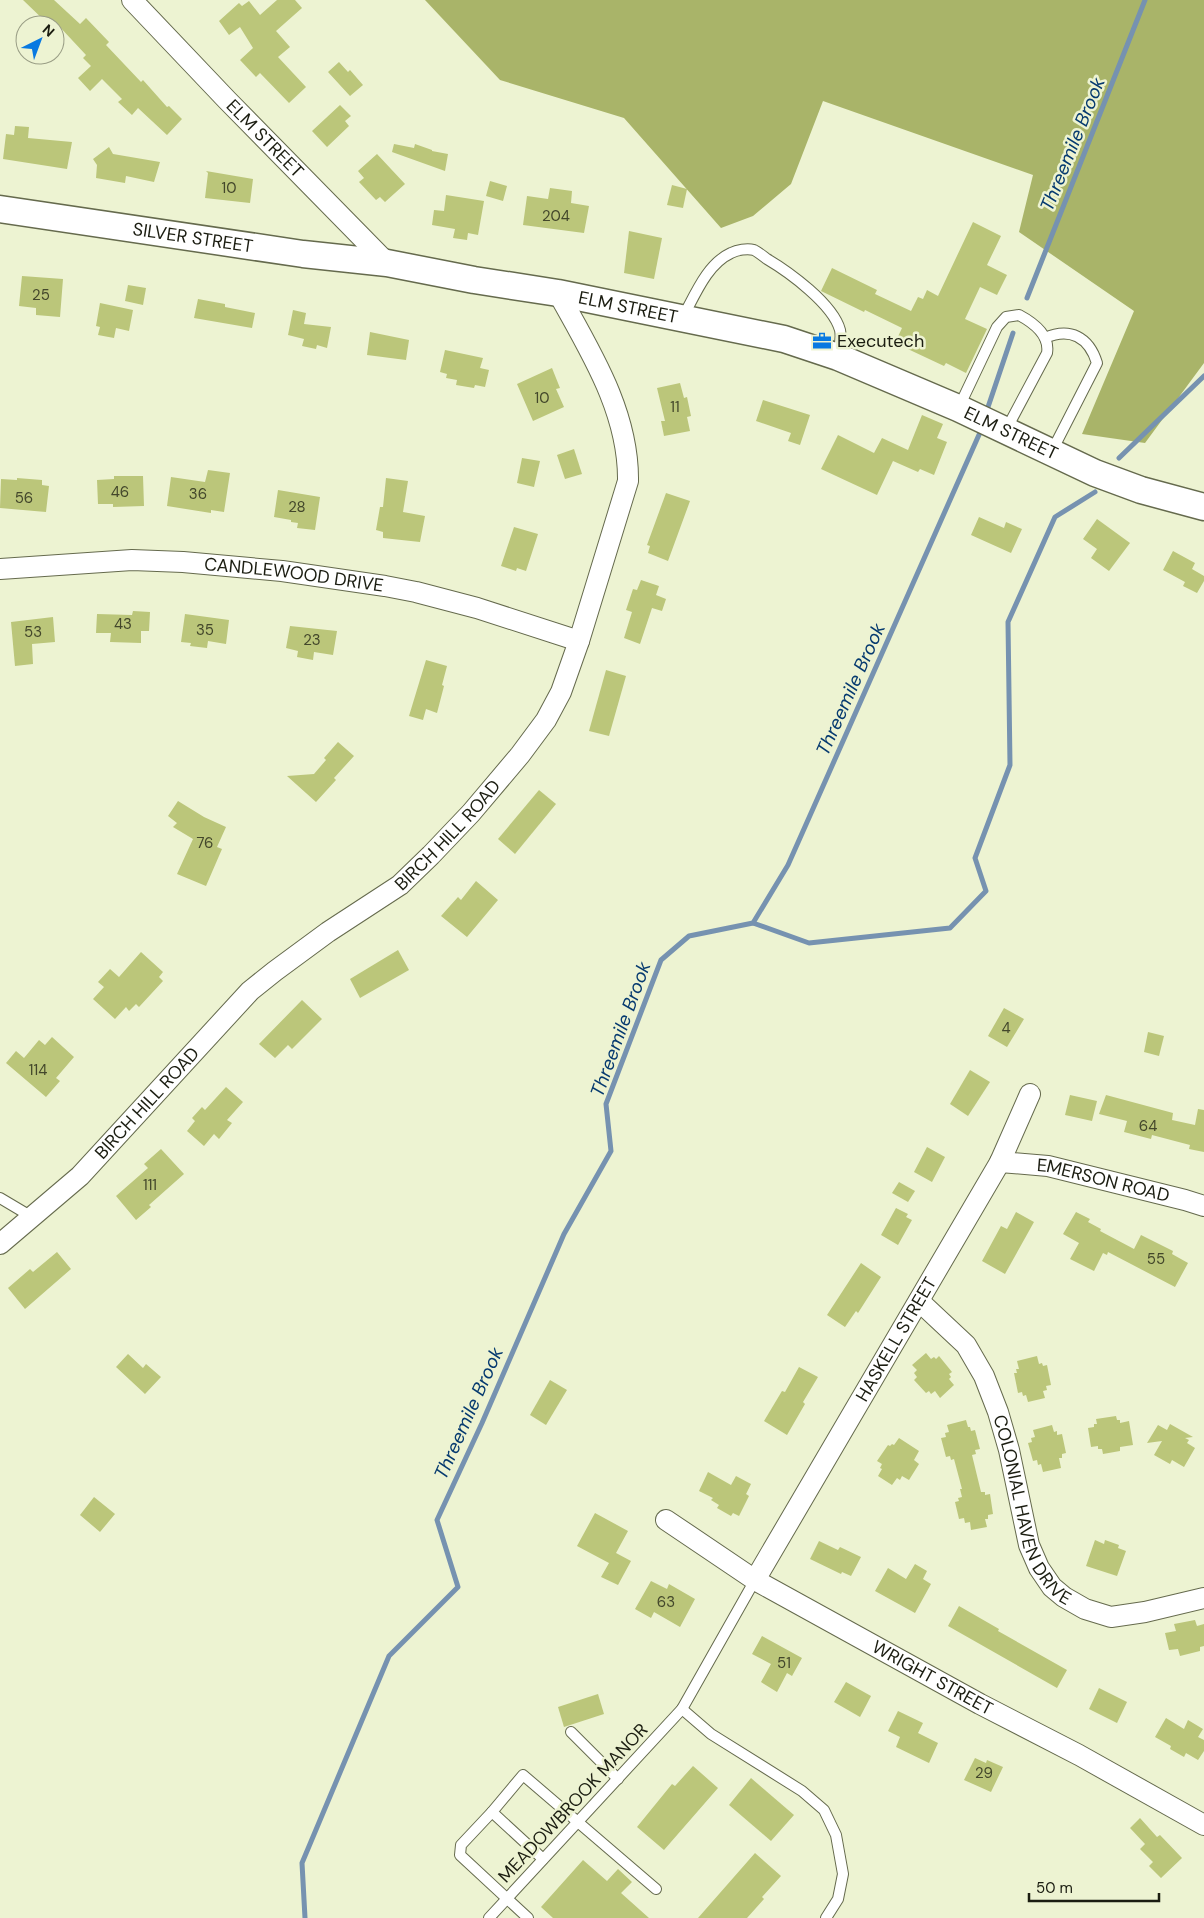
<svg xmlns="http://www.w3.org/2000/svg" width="1204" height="1918" viewBox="0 0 1204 1918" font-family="'DM Sans',sans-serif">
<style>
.forest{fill:#a9b469}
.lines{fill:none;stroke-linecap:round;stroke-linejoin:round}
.stream{stroke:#7692b0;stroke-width:5}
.building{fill:#bbc67a}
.service-casing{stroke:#656a4d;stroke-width:12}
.minor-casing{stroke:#656a4d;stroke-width:22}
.tertiary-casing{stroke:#656a4d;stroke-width:29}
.service{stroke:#fff;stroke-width:10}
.minor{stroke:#fff;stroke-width:20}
.tertiary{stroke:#fff;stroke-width:26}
.labels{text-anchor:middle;stroke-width:5;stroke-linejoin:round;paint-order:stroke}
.number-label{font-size:15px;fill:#43472b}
.street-label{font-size:18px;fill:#1b1d11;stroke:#edf3d2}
.poi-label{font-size:18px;fill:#1b1d11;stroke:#edf3d2;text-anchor:start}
.water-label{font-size:19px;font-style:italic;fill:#063a6f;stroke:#edf3d2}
</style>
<rect width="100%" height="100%" fill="#edf3d2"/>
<path class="forest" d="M425 0H1204V363L1145 443 1082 434 1134 311 1019 232 1033 175 823 101 791 184 753 216 721 228 624 118 500 80Z"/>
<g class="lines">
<g class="stream">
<path d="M1027 298 1145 0"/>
<path d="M986 413 1013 333"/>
<path d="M1119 458 1204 376"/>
<path d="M753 923 809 943 950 928 986 891 975 858 1010 765 1008 622 1055 517 1095 492"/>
<path d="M305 1918 302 1863 389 1656 458 1587 437 1520 482 1423 564 1234 611 1151 606 1104 661 960 689 936 753 923 788 865 982 428"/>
</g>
</g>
<g class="building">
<path d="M23 0H54L80 24 86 18 109 42 106 45 141 82 143 80 167 107 169 106 182 119 167 135 138 108 132 115 118 102 122 99 102 79 90 91 78 78 91 66 83 58 86 55 58 25H49Z"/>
<path d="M277 0H295L302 8 276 31 290 47 278 57 306 87 289 103 260 73 256 77 240 60 253 48 240 27 229 35 219 21 239 3 242 6 249 1 260 15Z"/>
<path d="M339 62 348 72 350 70 363 85 350 96 328 72Z"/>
<path d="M340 105 351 116 345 121 349 126 327 147 312 131Z"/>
<path d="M15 126 29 127 28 138 72 142 67 169 3 159 6 134 14 135Z"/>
<path d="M394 144 414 148 415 144 432 150V151L448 154 445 171 392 152Z"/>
<path d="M109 147 113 154 160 162 154 182 126 176 125 183 96 178 97 165 93 159Z"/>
<path d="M377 154 405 184 385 202 380 197 376 200 359 182 364 178 358 171Z"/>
<path d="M206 171 253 179 250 203 205 198 208 173Z"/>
<path d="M490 181 507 186 503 201 486 196Z"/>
<path d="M672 185 687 189 683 208 667 205Z"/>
<path d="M550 188 572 191 571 203 589 206 584 233 523 225 527 196 548 199Z"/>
<path d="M446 195 484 201 478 235 468 233 467 240 453 238 455 229 432 225 434 210 444 211Z"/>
<path d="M973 222 1001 236 987 265 1007 275 997 295 980 287 965 319 987 329 966 373 946 363 944 366 895 343 902 328 865 310 864 312 821 291 832 268 877 290 875 294 911 311 918 297 923 299 927 290 938 296Z"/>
<path d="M629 231 662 238 654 279 624 273Z"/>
<path d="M22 276 63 279 60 317 36 315V308L19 306Z"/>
<path d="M128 285 146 288 143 305 125 301Z"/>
<path d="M198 299 225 304V307L255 313 252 328 194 318Z"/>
<path d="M100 303 133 310 129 331 116 328 114 338 98 335 100 327 96 326Z"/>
<path d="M293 310 306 313 304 324 331 327 327 348 317 345 316 349 302 346 304 339 288 335Z"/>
<path d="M370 332 409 340 406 360 367 355Z"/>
<path d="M445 350 483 358 480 368 489 370 485 387 475 385 474 388 456 385 457 380 446 378 447 374 440 372Z"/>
<path d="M552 368 560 388 556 389 564 407 533 421 517 384Z"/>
<path d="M680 383 684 398 687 397 691 416 687 417 690 431 664 436 661 421H665L657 388Z"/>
<path d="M763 400 810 415 800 445 788 441 791 433 756 421Z"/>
<path d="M922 415 943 424 937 438 947 442 934 475 920 469 918 472 893 461 877 495 821 469 838 435 874 453 882 438 908 450Z"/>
<path d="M574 449 582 474 565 479 557 455Z"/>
<path d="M522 458 540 461 534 487 517 483Z"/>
<path d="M208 470 230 473 224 512 211 510V513L167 506 171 477 205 482Z"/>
<path d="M114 476H143L144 506 113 507V504H98L97 480 114 479Z"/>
<path d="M17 478 42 480V485L49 486 46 512 0 508 1 479 17 480Z"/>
<path d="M386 478 408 481 403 512 425 516 420 542 383 538V532L376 530 380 507H383Z"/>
<path d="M278 490 320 497 315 530 297 528 298 523 291 522V520L274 517Z"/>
<path d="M666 493 690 501 668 561 648 553 650 546 647 545Z"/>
<path d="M979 517 1004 528 1006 522 1022 529 1011 553 971 535Z"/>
<path d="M1097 519 1130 543 1109 571 1091 558 1097 549 1083 539Z"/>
<path d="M514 527 538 534 526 571 517 568 516 571 501 566Z"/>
<path d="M1173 551 1195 563 1192 569 1204 576V581L1197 593 1183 586 1185 582 1163 570Z"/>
<path d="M641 580 659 586 656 595 666 599 662 611 652 608 640 644 624 638 632 612 626 610 633 589 637 590Z"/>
<path d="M133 611 150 612 149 631H141V643L110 642 111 633H96L97 614 132 615Z"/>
<path d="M185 614 229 620 226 644 208 641 207 648 190 646 191 643 181 642Z"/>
<path d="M53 617 55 642 32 644 33 664 15 666 11 622Z"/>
<path d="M290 626 337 631 333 655 314 652 313 660 297 657 298 651 286 648Z"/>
<path d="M426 660 447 666 442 685 444 686 437 713 426 709 423 720 409 716Z"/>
<path d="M606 670 626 676 609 736 589 731Z"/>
<path d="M338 742 354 756 334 778 336 780 316 802 287 776 314 774 326 760 324 758Z"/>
<path d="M539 790 556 804 515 854 498 839Z"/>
<path d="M178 801 204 817 226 827 217 847 222 849 206 886 177 874 193 839 173 827 177 823 168 816Z"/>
<path d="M476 881 498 900 467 937 441 916 458 897 461 900Z"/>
<path d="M398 950 409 970 360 998 350 979Z"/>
<path d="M141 952 163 972 159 977 163 981 139 1007 136 1004 129 1011 126 1007 115 1019 93 999 104 987 98 982 110 969 119 977Z"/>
<path d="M302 1000 322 1019 292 1049 288 1045 275 1058 259 1044Z"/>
<path d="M1004 1008 1024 1019 1007 1047 988 1036Z"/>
<path d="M1148 1032 1164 1036 1159 1056 1144 1052Z"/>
<path d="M52 1037 74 1057 56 1078 60 1081 46 1097 6 1063 16 1051 24 1058 39 1040 45 1045Z"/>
<path d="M970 1070 990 1082 968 1116 950 1104Z"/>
<path d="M226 1087 243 1102 227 1120 232 1123 219 1139 214 1134 204 1146 187 1131 195 1121 192 1118 202 1107 205 1110Z"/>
<path d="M1070 1095 1097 1101 1092 1121 1065 1115Z"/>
<path d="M1106 1095 1173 1113 1172 1120 1195 1125 1198 1109 1204 1110V1152L1189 1149 1190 1145 1152 1135 1151 1139 1124 1132 1127 1121 1099 1114Z"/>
<path d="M927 1147 945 1157 932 1182 914 1172Z"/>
<path d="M161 1149 184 1174 149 1205 151 1207 136 1220 116 1196 148 1168 144 1164Z"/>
<path d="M899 1182 915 1191 908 1202 892 1193Z"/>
<path d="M896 1208 908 1214 906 1217 912 1220 898 1245 881 1235Z"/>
<path d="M1016 1212 1034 1222 1005 1274 982 1261 1001 1226 1007 1229Z"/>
<path d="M1076 1212 1090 1219 1088 1222 1101 1229 1100 1231 1134 1249 1141 1235 1173 1251 1172 1254 1188 1263 1175 1287 1108 1252 1107 1255 1103 1253 1094 1271 1070 1259 1079 1243 1063 1234Z"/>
<path d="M57 1252 71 1269 25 1309 8 1288 30 1269 33 1272Z"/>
<path d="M861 1263 881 1277 858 1313 856 1311 845 1327 827 1315Z"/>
<path d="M926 1353 931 1359 934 1357 936 1359 939 1356 952 1372 949 1374 951 1377 949 1379 954 1385 940 1398 935 1391 931 1394 929 1391 926 1393 914 1380 917 1377 914 1373 917 1370 912 1365Z"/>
<path d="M128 1354 143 1368 146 1364 161 1377 145 1394 116 1367Z"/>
<path d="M1037 1356 1039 1364 1042 1363 1043 1366 1047 1365 1051 1385 1046 1386 1047 1390 1043 1391 1045 1398 1028 1402 1026 1395 1023 1396 1022 1392 1018 1393 1014 1373H1017L1016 1369H1019L1017 1361Z"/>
<path d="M799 1367 818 1377 803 1402 805 1404 787 1435 764 1421 782 1391 785 1392Z"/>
<path d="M550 1380 567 1390 546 1425 530 1415Z"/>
<path d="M1116 1416 1117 1420H1120V1423L1129 1421 1133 1445 1120 1447V1451L1103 1454 1102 1449H1098V1446L1091 1447 1088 1428 1094 1427V1424H1097L1096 1419Z"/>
<path d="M966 1420 968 1427H970L971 1431 975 1430 980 1449 975 1450 976 1454 972 1455 981 1492H985V1495L990 1494 993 1514 988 1515V1519H985L987 1527 971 1530 970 1522 965 1523 964 1518 959 1519 955 1502 959 1501 958 1498 962 1497 960 1489H962L954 1459 951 1460 950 1456 946 1457 941 1438 946 1437 945 1433 949 1432 947 1425Z"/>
<path d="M1170 1424 1193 1437 1185 1438 1189 1440 1187 1443 1195 1448 1184 1467 1172 1460 1170 1464 1154 1455 1162 1441 1147 1443 1158 1425 1167 1430Z"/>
<path d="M1052 1425 1054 1432 1057 1431V1435L1062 1434 1066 1453 1062 1454V1458H1059L1061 1468 1043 1472 1041 1464 1038 1465 1037 1460 1033 1461 1028 1443 1032 1442 1031 1438 1035 1437 1033 1430Z"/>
<path d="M899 1438 919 1451 914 1460 919 1464 909 1480 902 1476 900 1480 897 1478 892 1485 878 1476 882 1469 880 1468 882 1464 877 1461 888 1445 890 1446 892 1444 894 1445Z"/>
<path d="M708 1472 731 1485 736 1476 751 1484 746 1494 749 1496 739 1516 733 1513 731 1516 717 1508 719 1505 711 1500 713 1498 699 1491Z"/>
<path d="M94 1497 115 1514 100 1532 80 1515Z"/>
<path d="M595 1513 628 1531 616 1553 631 1561 618 1585 601 1577 609 1563 577 1546Z"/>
<path d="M1095 1540 1104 1544 1105 1540 1119 1545 1118 1548 1126 1551 1117 1576 1086 1566Z"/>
<path d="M819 1541 838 1550 840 1547 861 1557 851 1576 842 1572 841 1574 810 1559Z"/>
<path d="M915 1564 927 1571 923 1579 931 1584 915 1613 875 1591 888 1568 906 1579Z"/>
<path d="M651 1581 667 1589 669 1584 695 1599 680 1627 654 1612 651 1618 635 1609Z"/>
<path d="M959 1606 999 1629 998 1631 1067 1670 1057 1688 948 1626Z"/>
<path d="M1195 1620 1197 1626 1204 1624V1646L1200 1647V1651L1180 1656 1178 1649 1169 1650 1165 1633 1176 1631 1174 1624Z"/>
<path d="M762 1636 802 1658 792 1676 787 1673 777 1692 761 1682 771 1664 752 1654Z"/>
<path d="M846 1682 871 1696 860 1717 834 1702Z"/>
<path d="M1099 1688 1127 1702 1117 1723 1089 1709Z"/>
<path d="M598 1694 604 1714 564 1727 558 1707Z"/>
<path d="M898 1711 923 1723 918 1733 938 1743 929 1763 896 1747 900 1737 888 1731Z"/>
<path d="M1166 1718 1184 1729 1188 1720 1203 1729 1198 1737 1204 1740V1751L1198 1760 1186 1753 1184 1757 1170 1749 1171 1746 1155 1737Z"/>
<path d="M975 1758 986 1763 987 1760 1003 1767 991 1792 964 1780Z"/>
<path d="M693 1766 718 1788 664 1850 637 1827 672 1784 675 1786Z"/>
<path d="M751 1778 794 1815 771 1841 729 1805Z"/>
<path d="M1140 1818 1157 1837 1160 1835 1182 1858 1161 1878 1149 1866 1153 1862 1140 1849 1145 1844 1130 1828Z"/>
<path d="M755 1853 781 1876 762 1897 764 1899 747 1918H698Z"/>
<path d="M583 1860 607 1881 618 1869 632 1882 621 1893 649 1918H553L541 1907Z"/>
</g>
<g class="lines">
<g class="service-casing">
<g id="service">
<path d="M683 317C695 295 707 264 731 253 737 250 747 248 754 250 758 252 763 256 767 259 789 272 833 304 840 330 842 339 839 349 838 357"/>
<path d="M1045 338C1070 327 1089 337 1097 363L1052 451"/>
<path d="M959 407 997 327 1006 317 1019 315C1034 323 1050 335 1047 353L1006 430"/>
<path d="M0 1198 32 1217"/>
<path d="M682 1709 711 1734 802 1791 824 1810 836 1835 843 1874 838 1899 826 1918"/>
<path d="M571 1732 618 1779"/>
<path d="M492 1812 461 1845 460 1855 528 1918"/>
<path d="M543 1859 492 1812 523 1775 656 1889"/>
<path d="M489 1918 682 1709 755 1580"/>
</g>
</g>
<g class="minor-casing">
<g id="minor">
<path id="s1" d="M132 0 227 100 387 263"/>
<path id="s2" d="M0 569 132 560 183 562 282 571 385 586 416 592 477 608 579 641"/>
<path id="s3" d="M1000 1162 1048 1166 1185 1200 1204 1206"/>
<path id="s4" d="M0 1244 80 1176 250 991 275 971 328 932 400 885 431 855 471 813 520 755 546 720 561 692 579 641 628 481C629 412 590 351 558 293"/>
<path id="s5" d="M919 1301 966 1345 984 1376 998 1412 1009 1450 1029 1545 1039 1568 1052 1587 1064 1597 1085 1609 1111 1617 1145 1612 1204 1598"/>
<path id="s6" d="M666 1520 755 1580 980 1704 1079 1755 1204 1825"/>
<path id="s7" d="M755 1580 1000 1162 1030 1094"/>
</g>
</g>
<g class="tertiary-casing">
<g id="tertiary">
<path id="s8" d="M0 209 303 254 387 263 474 280 558 293 784 339 838 357 958 408 1095 473 1141 490 1204 507"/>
</g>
</g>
<use href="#service" class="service"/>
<use href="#minor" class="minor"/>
<use href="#tertiary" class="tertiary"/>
</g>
<defs>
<g id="office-bare" transform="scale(1.5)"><path d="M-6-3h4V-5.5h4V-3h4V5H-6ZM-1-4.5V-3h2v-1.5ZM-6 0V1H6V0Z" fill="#0879e1" stroke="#edf3d2" stroke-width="2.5" paint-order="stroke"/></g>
</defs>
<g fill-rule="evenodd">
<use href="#office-bare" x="822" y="341"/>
</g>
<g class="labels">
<g class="number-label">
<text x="229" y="193">10</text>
<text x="556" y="221">204</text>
<text x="41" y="300">25</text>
<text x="542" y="403">10</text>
<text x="675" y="412">11</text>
<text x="120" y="497">46</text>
<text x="198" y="499">36</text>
<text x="24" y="503">56</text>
<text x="297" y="512">28</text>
<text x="123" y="629">43</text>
<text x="205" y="635">35</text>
<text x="33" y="637">53</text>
<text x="312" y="645">23</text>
<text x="205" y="848">76</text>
<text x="1006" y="1033">4</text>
<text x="38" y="1075">114</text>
<text x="1148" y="1131">64</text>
<text x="150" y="1190">111</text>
<text x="1156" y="1264">55</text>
<text x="666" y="1607">63</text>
<text x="784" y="1668">51</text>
<text x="984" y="1778">29</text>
</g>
<g class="street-label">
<text dy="6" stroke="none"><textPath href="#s1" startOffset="192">ELM STREET</textPath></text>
<text dy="6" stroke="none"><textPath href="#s8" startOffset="195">SILVER STREET</textPath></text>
<text dy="6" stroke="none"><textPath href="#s8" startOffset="636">ELM STREET</textPath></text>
<text dy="6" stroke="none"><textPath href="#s8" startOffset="1041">ELM STREET</textPath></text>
<text dy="6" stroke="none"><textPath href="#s2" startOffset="295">CANDLEWOOD DRIVE</textPath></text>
<text dy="6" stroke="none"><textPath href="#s4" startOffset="609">BIRCH HILL ROAD</textPath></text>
<text dy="6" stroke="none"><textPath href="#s4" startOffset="204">BIRCH HILL ROAD</textPath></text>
<text dy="6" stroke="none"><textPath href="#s3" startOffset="105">EMERSON ROAD</textPath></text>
<text dy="6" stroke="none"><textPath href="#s7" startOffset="279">HASKELL STREET</textPath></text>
<text dy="6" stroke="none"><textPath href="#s5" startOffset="244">COLONIAL HAVEN DRIVE</textPath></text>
<text dy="6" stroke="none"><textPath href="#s6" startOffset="310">WRIGHT STREET</textPath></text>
<text transform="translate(573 1803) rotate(-47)" y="6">MEADOWBROOK MANOR</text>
</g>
<g class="poi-label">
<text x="837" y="347">Executech</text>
</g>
<g class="water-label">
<text transform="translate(1072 144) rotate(-68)" y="7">Threemile Brook</text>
<text transform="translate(850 689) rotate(-66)" y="7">Threemile Brook</text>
<text transform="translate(620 1029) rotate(-70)" y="7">Threemile Brook</text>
<text transform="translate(468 1413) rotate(-66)" y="7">Threemile Brook</text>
</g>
</g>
<g transform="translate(40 40) rotate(42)"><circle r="24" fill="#edf3d2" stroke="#999d85"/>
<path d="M0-4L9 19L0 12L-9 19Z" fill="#0879e1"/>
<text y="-8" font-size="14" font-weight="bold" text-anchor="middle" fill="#1b1d11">N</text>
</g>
<path d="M1029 1893v8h130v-8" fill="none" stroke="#1b1d11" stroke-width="2.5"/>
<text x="1036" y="1893" font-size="15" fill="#1b1d11" stroke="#edf3d2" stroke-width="4" paint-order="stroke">50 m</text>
</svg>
